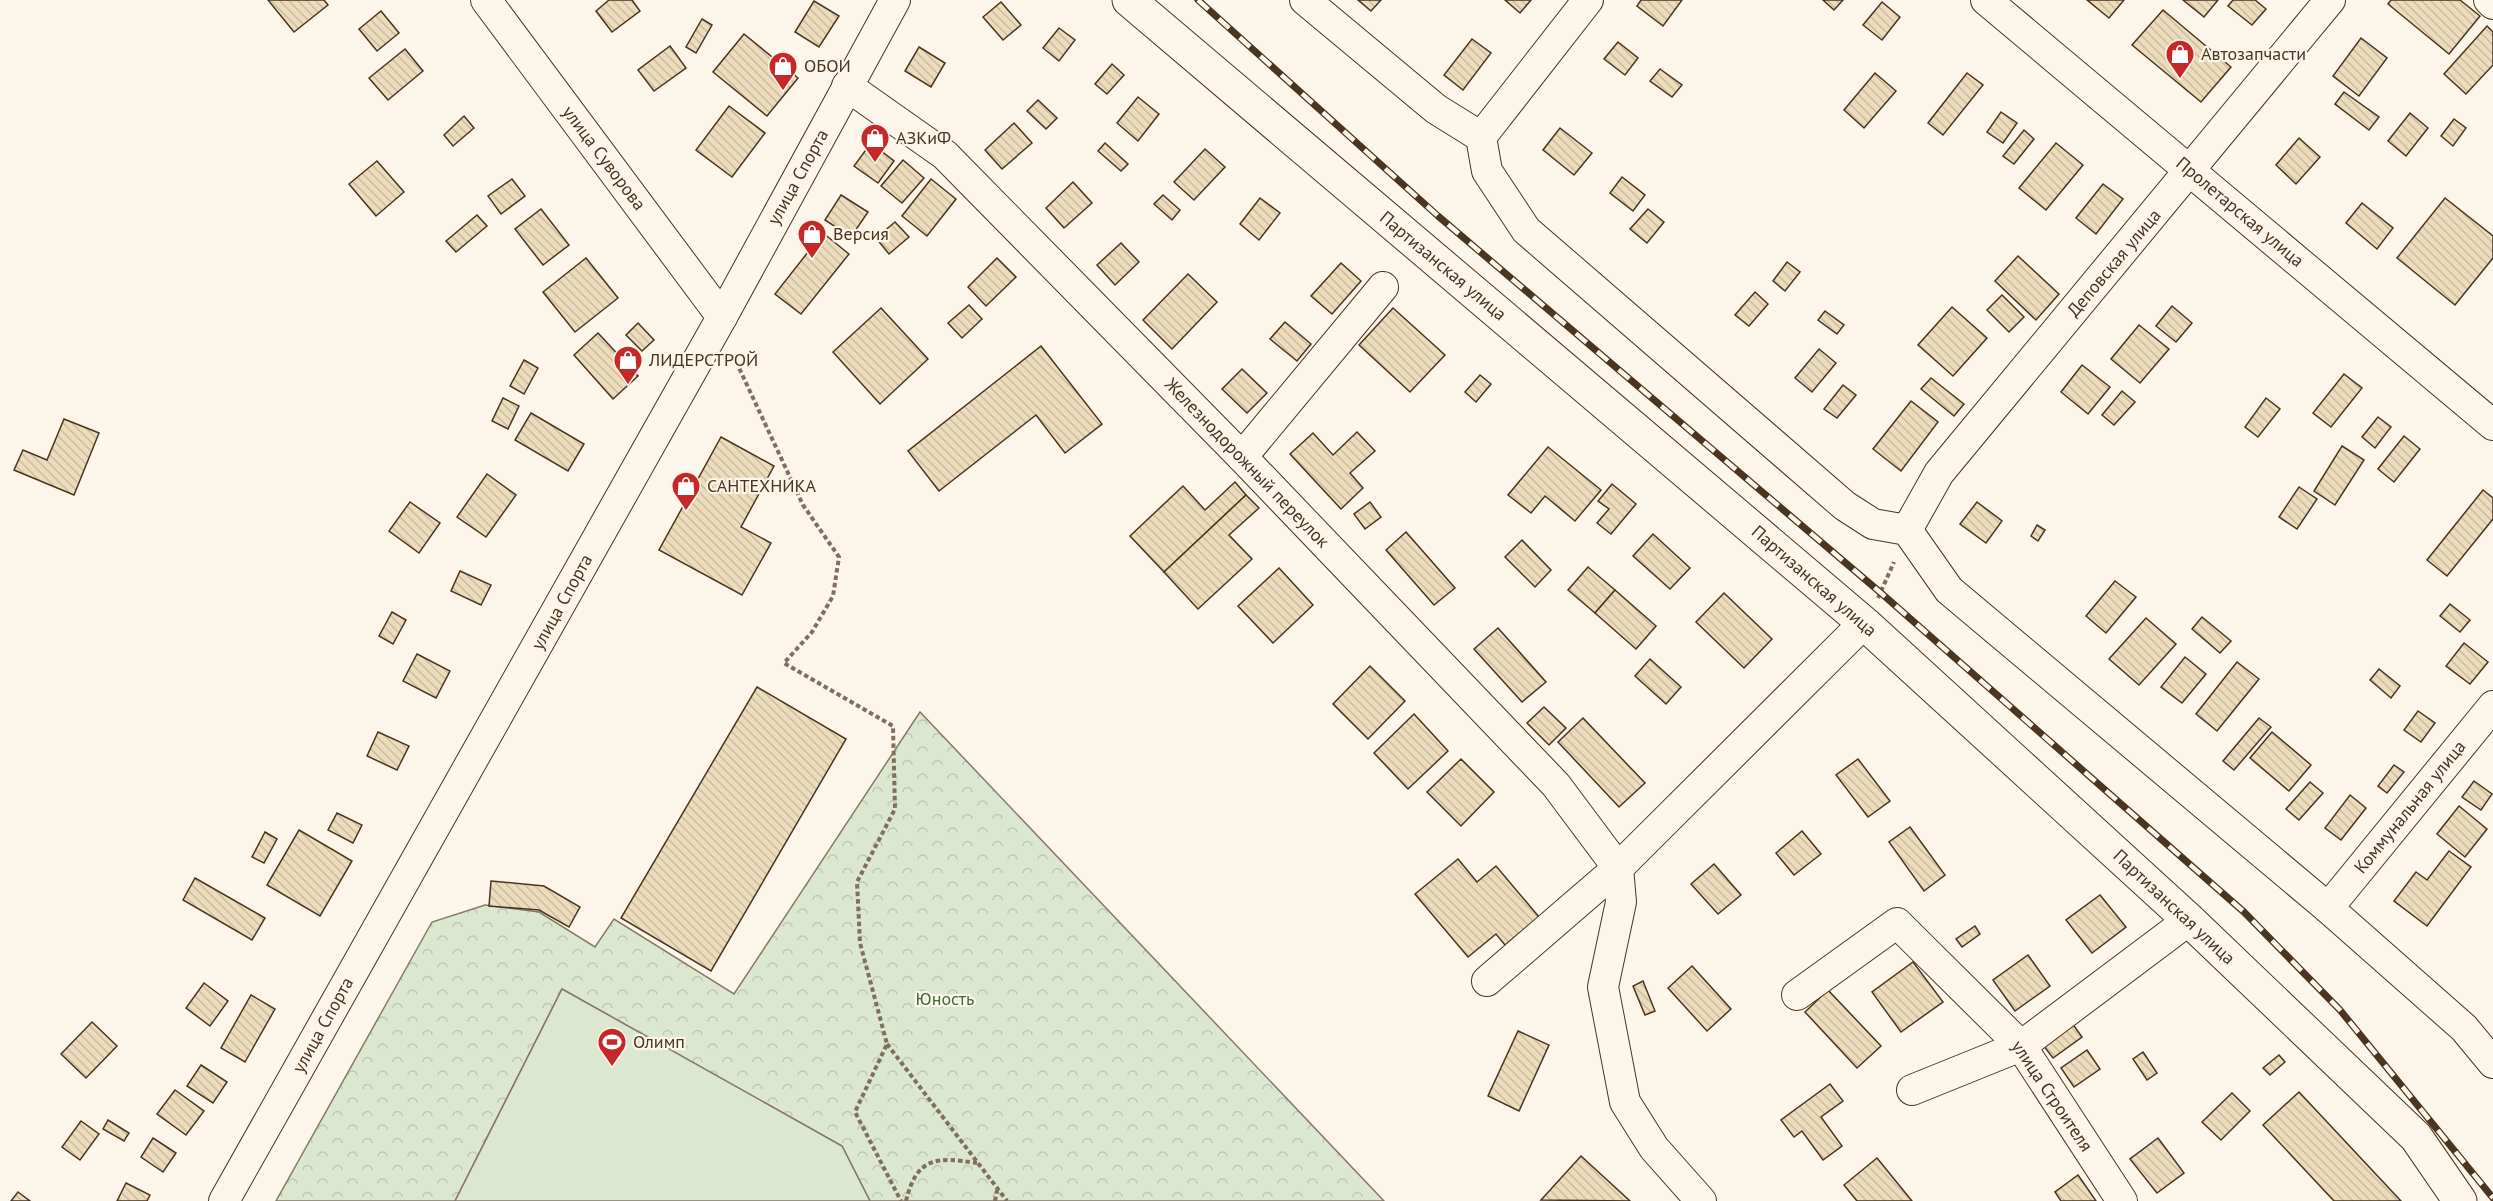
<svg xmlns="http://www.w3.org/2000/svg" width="2493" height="1201" viewBox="0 0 2493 1201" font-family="'PT Sans',sans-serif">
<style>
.park{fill:url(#park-crowns);stroke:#887966;stroke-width:1.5}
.garden{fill:#dce7d0;stroke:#887966;stroke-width:1.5}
.building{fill:url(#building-back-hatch);stroke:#4a3520;stroke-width:1.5}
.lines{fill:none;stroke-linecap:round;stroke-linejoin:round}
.minor-casing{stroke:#4a3520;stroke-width:32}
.major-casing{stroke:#4a3520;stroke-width:35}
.path{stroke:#7f6f5c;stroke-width:4;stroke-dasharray:4.5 3;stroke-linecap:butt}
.minor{stroke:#fbf6e9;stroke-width:30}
.major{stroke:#fbf6e9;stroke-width:33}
.rail-casing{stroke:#4a3520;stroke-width:7}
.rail{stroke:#fbf6e9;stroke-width:4.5;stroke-dasharray:14;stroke-linecap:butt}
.labels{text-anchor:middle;stroke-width:4.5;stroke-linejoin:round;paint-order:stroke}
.poi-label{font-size:18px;fill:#4a3520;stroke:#fbf6e9;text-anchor:start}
.street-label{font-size:18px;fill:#4a3520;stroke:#fbf6e9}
.park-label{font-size:18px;fill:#436837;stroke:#fbf6e9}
</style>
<defs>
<pattern id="park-crowns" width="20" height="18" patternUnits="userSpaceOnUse" patternTransform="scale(1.5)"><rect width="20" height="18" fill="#dce7d0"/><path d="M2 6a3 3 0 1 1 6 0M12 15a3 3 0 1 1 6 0" fill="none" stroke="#bec7b2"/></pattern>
<pattern id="building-back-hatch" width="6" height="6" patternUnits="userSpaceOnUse" patternTransform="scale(1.5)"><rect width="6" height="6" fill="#ecdcbc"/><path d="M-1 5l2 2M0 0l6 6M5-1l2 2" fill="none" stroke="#ccbda1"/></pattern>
</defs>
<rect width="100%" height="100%" fill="#fbf6e9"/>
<path class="park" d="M920 712 1384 1201H870L842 1146 562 989 455 1201H276L432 922 485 905 539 912 595 947 614 919 734 994Z"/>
<path class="garden" d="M562 989 842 1146 870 1201H455Z"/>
<g class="building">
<path d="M268 0H324L328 5 294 32Z"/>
<path d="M609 0H632L640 11 612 32 596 11Z"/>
<path d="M1358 0H1381L1371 11Z"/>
<path d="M1505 0H1531L1520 13Z"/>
<path d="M1641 0H1682L1663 26 1637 6Z"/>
<path d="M1823 0H1843L1834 10Z"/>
<path d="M2087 0H2124L2109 18Z"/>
<path d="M2183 0H2218L2204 17Z"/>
<path d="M2233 0H2255L2266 9 2252 25 2228 6Z"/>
<path d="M2391 0H2460L2480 16 2449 54 2388 4Z"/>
<path d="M814 1 839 16 819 47 795 32Z"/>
<path d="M1001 2 1021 25 1003 40 983 17Z"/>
<path d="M1882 2 1900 17 1882 40 1863 25Z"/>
<path d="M2163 10 2231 67 2201 102 2132 45Z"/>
<path d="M381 11 399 33 377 51 359 29Z"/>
<path d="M702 19 712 25 696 53 686 47Z"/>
<path d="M2487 26 2493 32V65L2466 94 2444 74Z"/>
<path d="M1059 28 1075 40 1059 61 1043 48Z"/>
<path d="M744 34 798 78 767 116 713 72Z"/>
<path d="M2361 38 2387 58 2359 96 2333 76Z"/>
<path d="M1472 39 1491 53 1463 90 1444 75Z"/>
<path d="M1618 42 1638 58 1625 75 1604 59Z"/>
<path d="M670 46 686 68 654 91 638 70Z"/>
<path d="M919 47 945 63 931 87 905 71Z"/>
<path d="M405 49 423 71 388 100 369 78Z"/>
<path d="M1112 64 1124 75 1107 94 1095 84Z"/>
<path d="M1660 69 1682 85 1672 97 1650 81Z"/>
<path d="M1875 73 1896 91 1864 128 1844 110Z"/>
<path d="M1967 73 1983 85 1943 135 1928 123Z"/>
<path d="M2344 92 2379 117 2369 130 2335 104Z"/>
<path d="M1138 97 1159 114 1138 141 1117 123Z"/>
<path d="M1038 100 1057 118 1046 129 1027 111Z"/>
<path d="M729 106 765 133 732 177 696 150Z"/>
<path d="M2001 112 2017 123 2003 143 1987 132Z"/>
<path d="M2410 113 2428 128 2406 156 2388 141Z"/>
<path d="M464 116 474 128 453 146 444 135Z"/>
<path d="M2454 119 2466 128 2453 146 2441 136Z"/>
<path d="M1014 123 1032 143 1002 169 985 150Z"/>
<path d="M1560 128 1592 153 1574 175 1543 150Z"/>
<path d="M2024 130 2034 139 2014 164 2003 156Z"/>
<path d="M2299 138 2320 157 2296 184 2276 165Z"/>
<path d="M871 143 894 161 878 183 854 166Z"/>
<path d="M1105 143 1128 164 1121 171 1098 151Z"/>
<path d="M2056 143 2083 165 2046 210 2019 188Z"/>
<path d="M1205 149 1225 167 1194 200 1174 182Z"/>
<path d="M903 160 924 178 902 203 881 186Z"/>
<path d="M377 161 404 192 376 216 349 184Z"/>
<path d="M1622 177 1645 195 1633 211 1610 193Z"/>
<path d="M512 179 525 196 501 214 488 196Z"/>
<path d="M931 179 956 199 927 236 902 216Z"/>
<path d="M1073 182 1092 203 1064 228 1046 208Z"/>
<path d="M2103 184 2123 199 2096 234 2076 218Z"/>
<path d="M841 195 868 212 851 237 825 220Z"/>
<path d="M1163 195 1180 210 1172 220 1154 204Z"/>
<path d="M1260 198 1280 213 1259 240 1240 224Z"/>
<path d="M2445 198 2493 236V258L2455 305 2397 258Z"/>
<path d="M2362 203 2393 228 2377 249 2346 223Z"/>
<path d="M541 209 569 245 543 265 515 229Z"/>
<path d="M1648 209 1664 222 1647 243 1630 229Z"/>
<path d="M477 215 487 226 456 252 446 241Z"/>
<path d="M895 222 909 237 889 254 876 238Z"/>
<path d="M823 233 849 254 801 314 775 294Z"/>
<path d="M1121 243 1139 262 1115 285 1097 265Z"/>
<path d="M2018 256 2059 294 2036 320 1995 281Z"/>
<path d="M586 258 618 298 575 332 543 292Z"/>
<path d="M997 258 1016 277 986 306 968 287Z"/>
<path d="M1787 262 1800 272 1785 291 1773 281Z"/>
<path d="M1341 263 1361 281 1332 314 1311 296Z"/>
<path d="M1188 274 1217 302 1172 349 1143 320Z"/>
<path d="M1755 292 1768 304 1749 326 1735 315Z"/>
<path d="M2002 295 2024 317 2009 332 1987 310Z"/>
<path d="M969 305 982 319 962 338 948 323Z"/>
<path d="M2172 306 2192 323 2176 342 2156 326Z"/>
<path d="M1952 307 1987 338 1953 376 1918 345Z"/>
<path d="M881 308 928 359 880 404 833 352Z"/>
<path d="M1393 308 1445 355 1410 392 1359 345Z"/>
<path d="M1825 311 1844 325 1837 334 1818 320Z"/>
<path d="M1285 322 1311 344 1297 361 1270 339Z"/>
<path d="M638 323 654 340 642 351 626 335Z"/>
<path d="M2139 325 2169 349 2140 383 2111 359Z"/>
<path d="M598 333 638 376 613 399 574 355Z"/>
<path d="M1041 346 1102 424 1065 453 1036 415 939 491 908 451Z"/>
<path d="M1819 349 1836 363 1812 392 1795 378Z"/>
<path d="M524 360 538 368 524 394 510 386Z"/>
<path d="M2082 365 2110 387 2088 414 2061 392Z"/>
<path d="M1242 369 1267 393 1247 413 1222 389Z"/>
<path d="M2344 374 2362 388 2331 427 2313 413Z"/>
<path d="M1480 375 1491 384 1476 402 1465 392Z"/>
<path d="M1931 378 1964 404 1954 416 1921 389Z"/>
<path d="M1843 385 1856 395 1837 418 1824 409Z"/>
<path d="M2122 391 2135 402 2114 425 2102 415Z"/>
<path d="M503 398 519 406 508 429 492 421Z"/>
<path d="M2266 398 2280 409 2258 437 2245 427Z"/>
<path d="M1911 401 1938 422 1901 471 1873 449Z"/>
<path d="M531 413 584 444 568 471 515 440Z"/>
<path d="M2378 417 2391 427 2375 448 2362 437Z"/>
<path d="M64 419 99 433 74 495 14 470 23 450 47 460Z"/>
<path d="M1357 432 1375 451 1350 473 1363 488 1341 509 1290 454 1313 433 1333 455Z"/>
<path d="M2404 436 2420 449 2394 482 2378 469Z"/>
<path d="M721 437 774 466 741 527 771 543 742 595 659 550Z"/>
<path d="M2342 446 2364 460 2335 505 2314 491Z"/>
<path d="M1548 447 1601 490 1575 521 1545 496 1531 513 1508 495Z"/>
<path d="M487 474 516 495 486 537 457 517Z"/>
<path d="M1235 482 1246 495 1164 572 1130 536 1183 486 1205 510Z"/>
<path d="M1612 484 1636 504 1611 534 1597 523 1609 509 1598 501Z"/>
<path d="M2299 487 2317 499 2297 529 2279 517Z"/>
<path d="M2483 490 2493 498V519L2447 576 2427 560Z"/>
<path d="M1246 495 1259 508 1229 535 1252 559 1198 609 1164 572Z"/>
<path d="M410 502 440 523 419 553 389 531Z"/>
<path d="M1370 502 1381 517 1365 529 1354 514Z"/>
<path d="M1977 502 2002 521 1986 543 1960 524Z"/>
<path d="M2037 525 2045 530 2038 541 2031 536Z"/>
<path d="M1406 532 1455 588 1434 605 1386 550Z"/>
<path d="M1653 534 1690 568 1670 589 1633 556Z"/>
<path d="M1522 540 1551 570 1535 587 1505 557Z"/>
<path d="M1588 567 1615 590 1595 613 1568 590Z"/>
<path d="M1279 568 1313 605 1273 643 1238 606Z"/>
<path d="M460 571 491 585 481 605 451 591Z"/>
<path d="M2115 581 2136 597 2106 633 2086 616Z"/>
<path d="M1615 590 1656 626 1636 649 1595 613Z"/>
<path d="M1724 593 1772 639 1744 668 1696 622Z"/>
<path d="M2450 604 2470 620 2460 632 2440 616Z"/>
<path d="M392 612 406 620 393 644 379 636Z"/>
<path d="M2202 617 2231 641 2220 653 2192 629Z"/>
<path d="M2146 618 2176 644 2139 685 2109 659Z"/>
<path d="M1498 628 1546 682 1522 702 1474 649Z"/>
<path d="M2464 643 2488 662 2470 684 2446 666Z"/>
<path d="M417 654 450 671 436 698 403 681Z"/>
<path d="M2185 657 2206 674 2182 703 2161 687Z"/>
<path d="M1650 659 1681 687 1666 704 1635 676Z"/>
<path d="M2237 662 2259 679 2217 731 2196 714Z"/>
<path d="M1370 666 1405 701 1368 739 1333 704Z"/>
<path d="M2379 669 2400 686 2391 698 2370 680Z"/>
<path d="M757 687 846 739 711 971 621 918Z"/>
<path d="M1544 707 1566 728 1549 745 1527 723Z"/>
<path d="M2418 711 2435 723 2421 742 2404 730Z"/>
<path d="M1414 714 1448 751 1408 789 1374 753Z"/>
<path d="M1583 718 1645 783 1619 807 1558 742Z"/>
<path d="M2259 718 2271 727 2234 770 2223 761Z"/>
<path d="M378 732 409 746 397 770 367 756Z"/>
<path d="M2272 732 2311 765 2289 791 2250 758Z"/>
<path d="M1461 759 1494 792 1461 826 1427 792Z"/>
<path d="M1858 759 1890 801 1868 817 1836 775Z"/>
<path d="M2394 765 2404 772 2387 793 2378 786Z"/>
<path d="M2474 781 2492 794 2481 810 2462 797Z"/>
<path d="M2310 782 2323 793 2299 820 2286 809Z"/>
<path d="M2350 795 2366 808 2341 840 2325 828Z"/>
<path d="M2459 806 2487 829 2465 857 2437 834Z"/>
<path d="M337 813 362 825 353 843 328 830Z"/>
<path d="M1910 827 1945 875 1924 891 1889 842Z"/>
<path d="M299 830 352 861 320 916 267 885Z"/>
<path d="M1802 831 1821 854 1794 875 1776 853Z"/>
<path d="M265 832 277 839 264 863 252 857Z"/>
<path d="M2449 851 2471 867 2427 926 2394 901 2416 872 2427 880Z"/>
<path d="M1458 859 1477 882 1496 866 1539 917 1505 945 1496 934 1468 957 1415 894Z"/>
<path d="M1714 864 1741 895 1718 914 1691 884Z"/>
<path d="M195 878 265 918 252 940 183 900Z"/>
<path d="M491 881 544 886 580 907 569 927 539 910 489 906Z"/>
<path d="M2100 895 2126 927 2092 953 2066 920Z"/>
<path d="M1975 926 1980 934 1962 947 1956 939Z"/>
<path d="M2028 955 2050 986 2015 1011 1993 980Z"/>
<path d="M1913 962 1943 1002 1901 1032 1872 992Z"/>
<path d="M1692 966 1731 1009 1707 1031 1668 988Z"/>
<path d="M1643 981 1655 1011 1645 1015 1633 986Z"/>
<path d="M204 983 228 1001 210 1026 186 1008Z"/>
<path d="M1828 990 1881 1046 1857 1068 1805 1012Z"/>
<path d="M251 995 275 1009 245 1062 221 1048Z"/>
<path d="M92 1022 117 1046 86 1078 61 1054Z"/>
<path d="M2072 1023 2082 1037 2053 1058 2043 1045Z"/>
<path d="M1518 1031 1549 1045 1519 1111 1488 1096Z"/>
<path d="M2087 1050 2100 1069 2074 1087 2061 1068Z"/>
<path d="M2143 1052 2157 1073 2147 1080 2133 1059Z"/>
<path d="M2279 1055 2285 1062 2270 1075 2263 1068Z"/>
<path d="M201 1065 227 1082 213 1103 187 1086Z"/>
<path d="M1830 1084 1843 1101 1821 1117 1842 1146 1823 1160 1802 1131 1794 1137 1781 1120Z"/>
<path d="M175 1090 204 1111 186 1135 157 1114Z"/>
<path d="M2299 1092 2401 1201H2334L2263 1125Z"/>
<path d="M2232 1093 2250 1111 2221 1140 2202 1122Z"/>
<path d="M108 1120 129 1133 124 1141 103 1129Z"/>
<path d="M81 1121 99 1134 80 1160 62 1147Z"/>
<path d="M153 1138 176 1153 163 1172 141 1157Z"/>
<path d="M2158 1138 2184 1173 2157 1193 2130 1159Z"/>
<path d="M1581 1156 1630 1201 1541 1200Z"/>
<path d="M1877 1158 1912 1201H1857L1844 1185Z"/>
<path d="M2078 1175 2096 1201H2061L2055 1192Z"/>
<path d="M126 1183 150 1195 147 1201H117Z"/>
<path d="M18 1192 30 1201H11Z"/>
</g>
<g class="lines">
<g class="minor-casing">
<g id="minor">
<path d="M486 0 722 317"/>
<path d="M1305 0 1436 109 1481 137 1487 171 1526 230 1845 506 1873 524 1907 530 1949 590 2328 908 2464 1028 2493 1063"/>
<path d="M1986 0 2493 425"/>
<path d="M2489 0 2493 4"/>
<path d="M847 86 945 155 1242 457 1556 785 1618 868 1621 902 1603 987 1625 1102 1654 1148 1701 1201"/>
<path d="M1481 137 1588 0"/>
<path d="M1242 457 1383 287"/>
<path d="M1907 530 1939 473 2330 0"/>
<path d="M2328 908 2493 706"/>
<path d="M1487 981 1618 868 1864 623"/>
<path d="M1797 995 1897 923 2021 1046 2122 1201"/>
<path d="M1912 1090 2021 1046 2189 920"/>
<path d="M224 1201 722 317 895 0"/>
</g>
</g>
<g class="major-casing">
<path id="major" d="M1129 0 1864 623 2189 920 2416 1137 2460 1201"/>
</g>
<g class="path">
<path d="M733 355 803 505 839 557 833 596 812 632 784 663 893 726 895 809 857 882 860 943 887 1044 855 1112 901 1201"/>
<path d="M1878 598 1894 562"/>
<path d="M887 1044 1007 1201"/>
<path d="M906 1201C917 1156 937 1157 977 1163"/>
<path d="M995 1201 997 1190"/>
</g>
<use href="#minor" class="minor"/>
<use href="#major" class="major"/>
<g class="rail-casing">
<path id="rail" d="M1198 0 1438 216 1881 593 2244 912 2340 1010 2493 1198"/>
</g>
<use href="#rail" class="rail"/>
</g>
<defs>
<g id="shop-pin" transform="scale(1.5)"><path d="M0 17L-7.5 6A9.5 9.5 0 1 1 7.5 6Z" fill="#c62828" stroke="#fbf6e9"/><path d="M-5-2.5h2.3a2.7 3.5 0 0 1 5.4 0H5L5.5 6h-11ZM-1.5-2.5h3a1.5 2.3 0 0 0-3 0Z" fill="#fff"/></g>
<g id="stadium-pin" transform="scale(1.5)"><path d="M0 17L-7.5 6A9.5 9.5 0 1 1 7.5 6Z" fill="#c62828" stroke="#fbf6e9"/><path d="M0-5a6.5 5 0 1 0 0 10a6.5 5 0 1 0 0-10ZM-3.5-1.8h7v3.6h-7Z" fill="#fff"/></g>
</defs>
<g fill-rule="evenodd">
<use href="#shop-pin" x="2180" y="54"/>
<use href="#shop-pin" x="783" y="66"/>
<use href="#shop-pin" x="875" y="138"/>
<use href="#shop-pin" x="812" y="234"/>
<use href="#shop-pin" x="628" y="360"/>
<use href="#shop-pin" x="686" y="486"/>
<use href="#stadium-pin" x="612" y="1042"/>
</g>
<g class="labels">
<g class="poi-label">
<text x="2201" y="60">Автозапчасти</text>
<text x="804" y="72">ОБОИ</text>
<text x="896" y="144">АЗКиФ</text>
<text x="833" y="240">Версия</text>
<text x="649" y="366">ЛИДЕРСТРОЙ</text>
<text x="707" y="492">САНТЕХНИКА</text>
<text x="633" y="1048">Олимп</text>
</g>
<g class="street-label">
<text transform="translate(604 158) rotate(53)" y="6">улица Суворова</text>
<text transform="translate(798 177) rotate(-61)" y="6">улица Спорта</text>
<text transform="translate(2240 212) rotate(40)" y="6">Пролетарская улица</text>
<text transform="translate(2114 263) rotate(-50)" y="6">Деповская улица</text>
<text transform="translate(1443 266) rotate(40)" y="6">Партизанская улица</text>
<text transform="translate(1247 463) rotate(46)" y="6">Железнодорожный переулок</text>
<text transform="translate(1814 581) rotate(41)" y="6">Партизанская улица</text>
<text transform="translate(562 602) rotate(-61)" y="6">улица Спорта</text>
<text transform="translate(2410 807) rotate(-51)" y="6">Коммунальная улица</text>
<text transform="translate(2174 907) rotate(43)" y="6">Партизанская улица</text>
<text transform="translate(323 1025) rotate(-61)" y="6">улица Спорта</text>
<text transform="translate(2052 1096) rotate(56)" y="6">улица Строителя</text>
</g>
<g class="park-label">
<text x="945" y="1005">Юность</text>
</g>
</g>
</svg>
